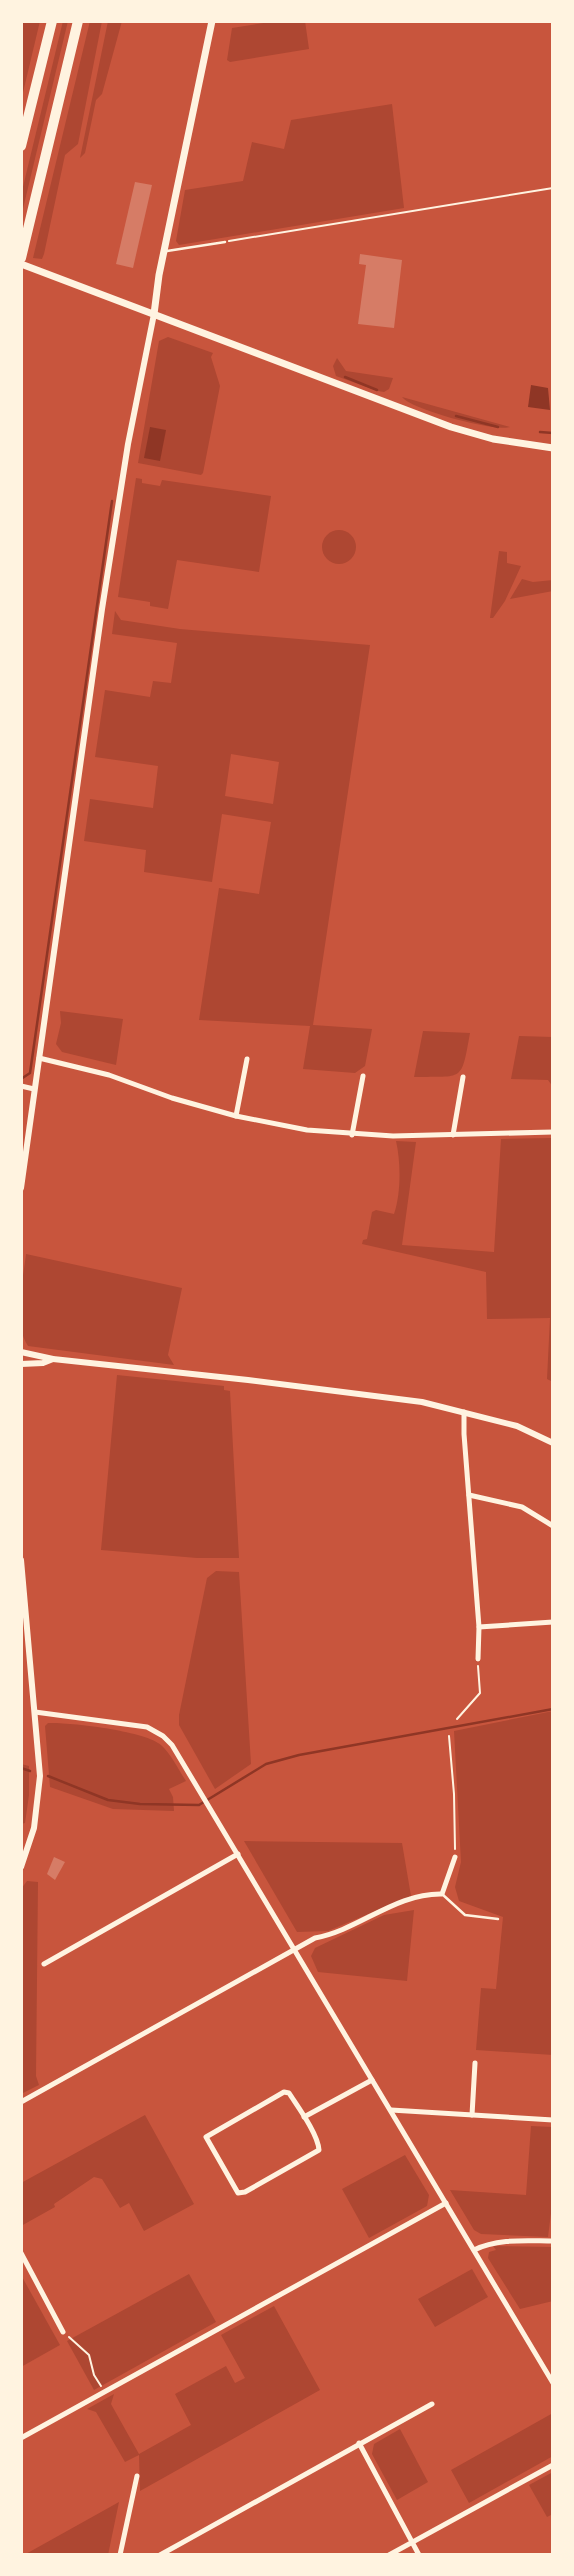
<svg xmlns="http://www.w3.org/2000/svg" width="574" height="2576" viewBox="0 0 574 2576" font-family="'Varela Round',sans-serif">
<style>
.green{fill:#ae4732;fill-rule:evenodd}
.water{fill:#8f3625}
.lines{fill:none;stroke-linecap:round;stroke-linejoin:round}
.stream{stroke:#8f3625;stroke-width:2.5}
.building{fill:#d67c66}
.path{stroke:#fff3e0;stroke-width:2}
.service{stroke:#fff3e0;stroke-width:2.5}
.minor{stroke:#fff3e0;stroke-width:5}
.tertiary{stroke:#fff3e0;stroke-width:6}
.secondary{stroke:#fff3e0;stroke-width:7}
.motorway{stroke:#fff3e0;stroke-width:10}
</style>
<rect width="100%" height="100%" fill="#c8553d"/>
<g class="green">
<path d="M21 21H40L21 101Z"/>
<path d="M63 21H68L21 217V195Z"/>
<path d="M90 21H102L78 144 65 155 44 254 42 259 33 258Z"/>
<path d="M108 21H122L102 94 96 100 85 153 80 158Z"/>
<path d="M276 21H305L309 49 230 62 227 60 232 28Z"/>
<path d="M392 104 404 208 179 245 176 241 185 190 243 181 252 142 284 149 291 120Z"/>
<path d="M168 337 213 353 211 357 220 386 203 473 201 475 138 463 159 341Z"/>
<path d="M337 358 346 371 393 378 389 389 384 392 378 391 336 376 333 366Z"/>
<path d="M402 397 510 427C495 432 412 410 402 397Z"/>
<path d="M136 478 142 479V483L160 486 162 480 271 496 259 572 177 560 168 609 150 606V602L118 597Z"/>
<circle cx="339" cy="547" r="17"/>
<path d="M499 551 507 552V563L521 566 505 601 493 618H490Z"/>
<path d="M522 579 533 582 553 580V591L510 599Z"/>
<path d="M115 611 121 620 180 629 370 645 313 1025 372 1029 365 1066 355 1073 303 1069 310 1026 199 1020 219 888 259 894 271 822 222 814 212 882 144 872 146 850 84 841 90 799 153 808 158 766 95 757 105 690 150 697 153 681 171 683 177 643 112 634ZM231 754 279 762 273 804 225 796Z"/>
<path d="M60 1011 123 1019 116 1065 62 1052 56 1044 61 1023Z"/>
<path d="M423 1031 470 1033C461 1083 464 1076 414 1077Z"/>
<path d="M519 1036 553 1037V1087L548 1080 511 1079Z"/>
<path d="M553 1138V1382L547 1379 550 1318 487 1319 486 1272 362 1244 363 1240 367 1239 372 1212 376 1210 394 1214C401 1193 401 1163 396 1141L416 1142 402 1245 494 1252 501 1139Z"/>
<path d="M26 1254 182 1288 168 1355 174 1365 28 1346C12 1322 23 1282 26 1254Z"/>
<path d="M117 1375 224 1386V1390L230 1391 239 1558H197L101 1550Z"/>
<path d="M216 1571 239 1572 251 1764 215 1789 179 1725V1715L207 1578Z"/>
<path d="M553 1711V2055L476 2050 481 1988 496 1989 503 1917 459 1901 455 1887 461 1862 454 1731Z"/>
<path d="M48 1723C69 1722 146 1731 161 1745 171 1754 178 1769 186 1781L169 1789 173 1797 174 1811 113 1809 50 1787 45 1726Z"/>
<path d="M21 1764 29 1766V1795L25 1823 21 1824Z"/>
<path d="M244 1841 402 1843 411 1896 328 1931 297 1932Z"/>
<path d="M27 1881 38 1882 36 2076 39 2085 21 2094V1889Z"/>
<path d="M414 1910 407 1981 318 1972 311 1956 315 1948 384 1915Z"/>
<path d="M145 2115 194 2204 144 2231 129 2203 120 2208 102 2179 94 2177 54 2204 55 2207 21 2226V2183Z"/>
<path d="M531 2126 553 2127V2197L548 2237 481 2234 474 2230 450 2190 526 2195Z"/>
<path d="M405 2155 429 2195 427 2206 369 2238 342 2189Z"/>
<path d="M493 2246 553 2247V2301L520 2309 488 2258 489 2252 496 2250Z"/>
<path d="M472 2269 488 2297 435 2327 418 2299Z"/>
<path d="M189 2274 216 2322 94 2390 67 2341Z"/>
<path d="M21 2275 60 2345 21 2367Z"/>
<path d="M274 2306 320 2390 140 2491 139 2455 125 2462 96 2412 87 2409 114 2394 111 2404 139 2454 191 2425 175 2394 226 2366 235 2383 245 2378 221 2335Z"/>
<path d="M553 2413V2456L469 2503 451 2470Z"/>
<path d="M400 2429 428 2482 397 2500 372 2454 374 2444Z"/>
<path d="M553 2472V2514L547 2517 529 2485Z"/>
<path d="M119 2502 108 2555H24Z"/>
</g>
<g class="water">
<path d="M531 385 548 388 550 410 528 407Z"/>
<path d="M150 427 166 430 160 461 144 458Z"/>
</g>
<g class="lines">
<g class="stream">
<path d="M345 377 377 390"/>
<path d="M456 416 498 427"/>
<path d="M540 432 553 433"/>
<path d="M21 1079 30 1073 112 501"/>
<path d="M21 1768 30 1771"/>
<path d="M48 1776 108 1800 140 1804 199 1805 266 1764 299 1755 553 1709"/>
</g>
</g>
<g class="building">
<path d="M135 182 152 185 133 268 116 264Z"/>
<path d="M360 254 402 260 394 328 358 324 366 265 359 264Z"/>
<path d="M54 1857 65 1862 55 1880 47 1874Z"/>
</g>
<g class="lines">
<g class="path">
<path d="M229 241 553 188"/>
<path d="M457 1719 480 1693 478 1666"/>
<path d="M449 1736 454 1794 455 1849"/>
<path d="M69 2337 89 2355 94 2375 101 2386"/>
</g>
<g class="service">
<path d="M167 251 225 242"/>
<path d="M442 1894 465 1915 498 1919"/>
</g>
<g class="minor">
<path d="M39 1058 109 1075 172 1098 236 1116 307 1130 393 1136 553 1132"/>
<path d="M21 1086 34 1089"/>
<path d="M236 1116 247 1059"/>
<path d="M352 1135 363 1076"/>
<path d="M453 1135 463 1077"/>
<path d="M464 1412V1434L479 1627 478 1659"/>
<path d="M469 1495 522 1507 553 1526"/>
<path d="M479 1627 553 1622"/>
<path d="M35 1712 147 1727 163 1736 172 1745 553 2383"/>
<path d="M44 1964 238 1854"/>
<path d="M284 2092 289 2093C298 2107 318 2134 319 2150L245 2192 238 2193 206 2137Z"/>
<path d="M21 2102 315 1938C359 1930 395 1893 442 1894L455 1857"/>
<path d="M391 2110 553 2120"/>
<path d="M472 2115 475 2063"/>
<path d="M304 2117 372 2080"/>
<path d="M474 2250C498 2238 527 2241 553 2241"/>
<path d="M21 2253 63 2332"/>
<path d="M21 2438 446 2203"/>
<path d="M359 2443 419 2555"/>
<path d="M120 2555 137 2476"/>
<path d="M160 2555 432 2404"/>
<path d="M389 2555 553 2465"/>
</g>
<g class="tertiary">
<path d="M21 1188 102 609 128 444 154 314"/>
<path d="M21 1352 53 1359 248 1380 422 1402 517 1426 553 1443"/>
<path d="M21 1364 43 1363 53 1359"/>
<path d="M21 1560 40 1776 34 1828 21 1867"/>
</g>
<g class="secondary">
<path d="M21 264 451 427 493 439 553 448"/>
<path d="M154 314 159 275 212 21"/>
</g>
<g class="motorway">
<path d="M21 146 52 21"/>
<path d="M21 258 78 21"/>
</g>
</g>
<rect width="574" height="2576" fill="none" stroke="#fff3e0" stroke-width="46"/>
</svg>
